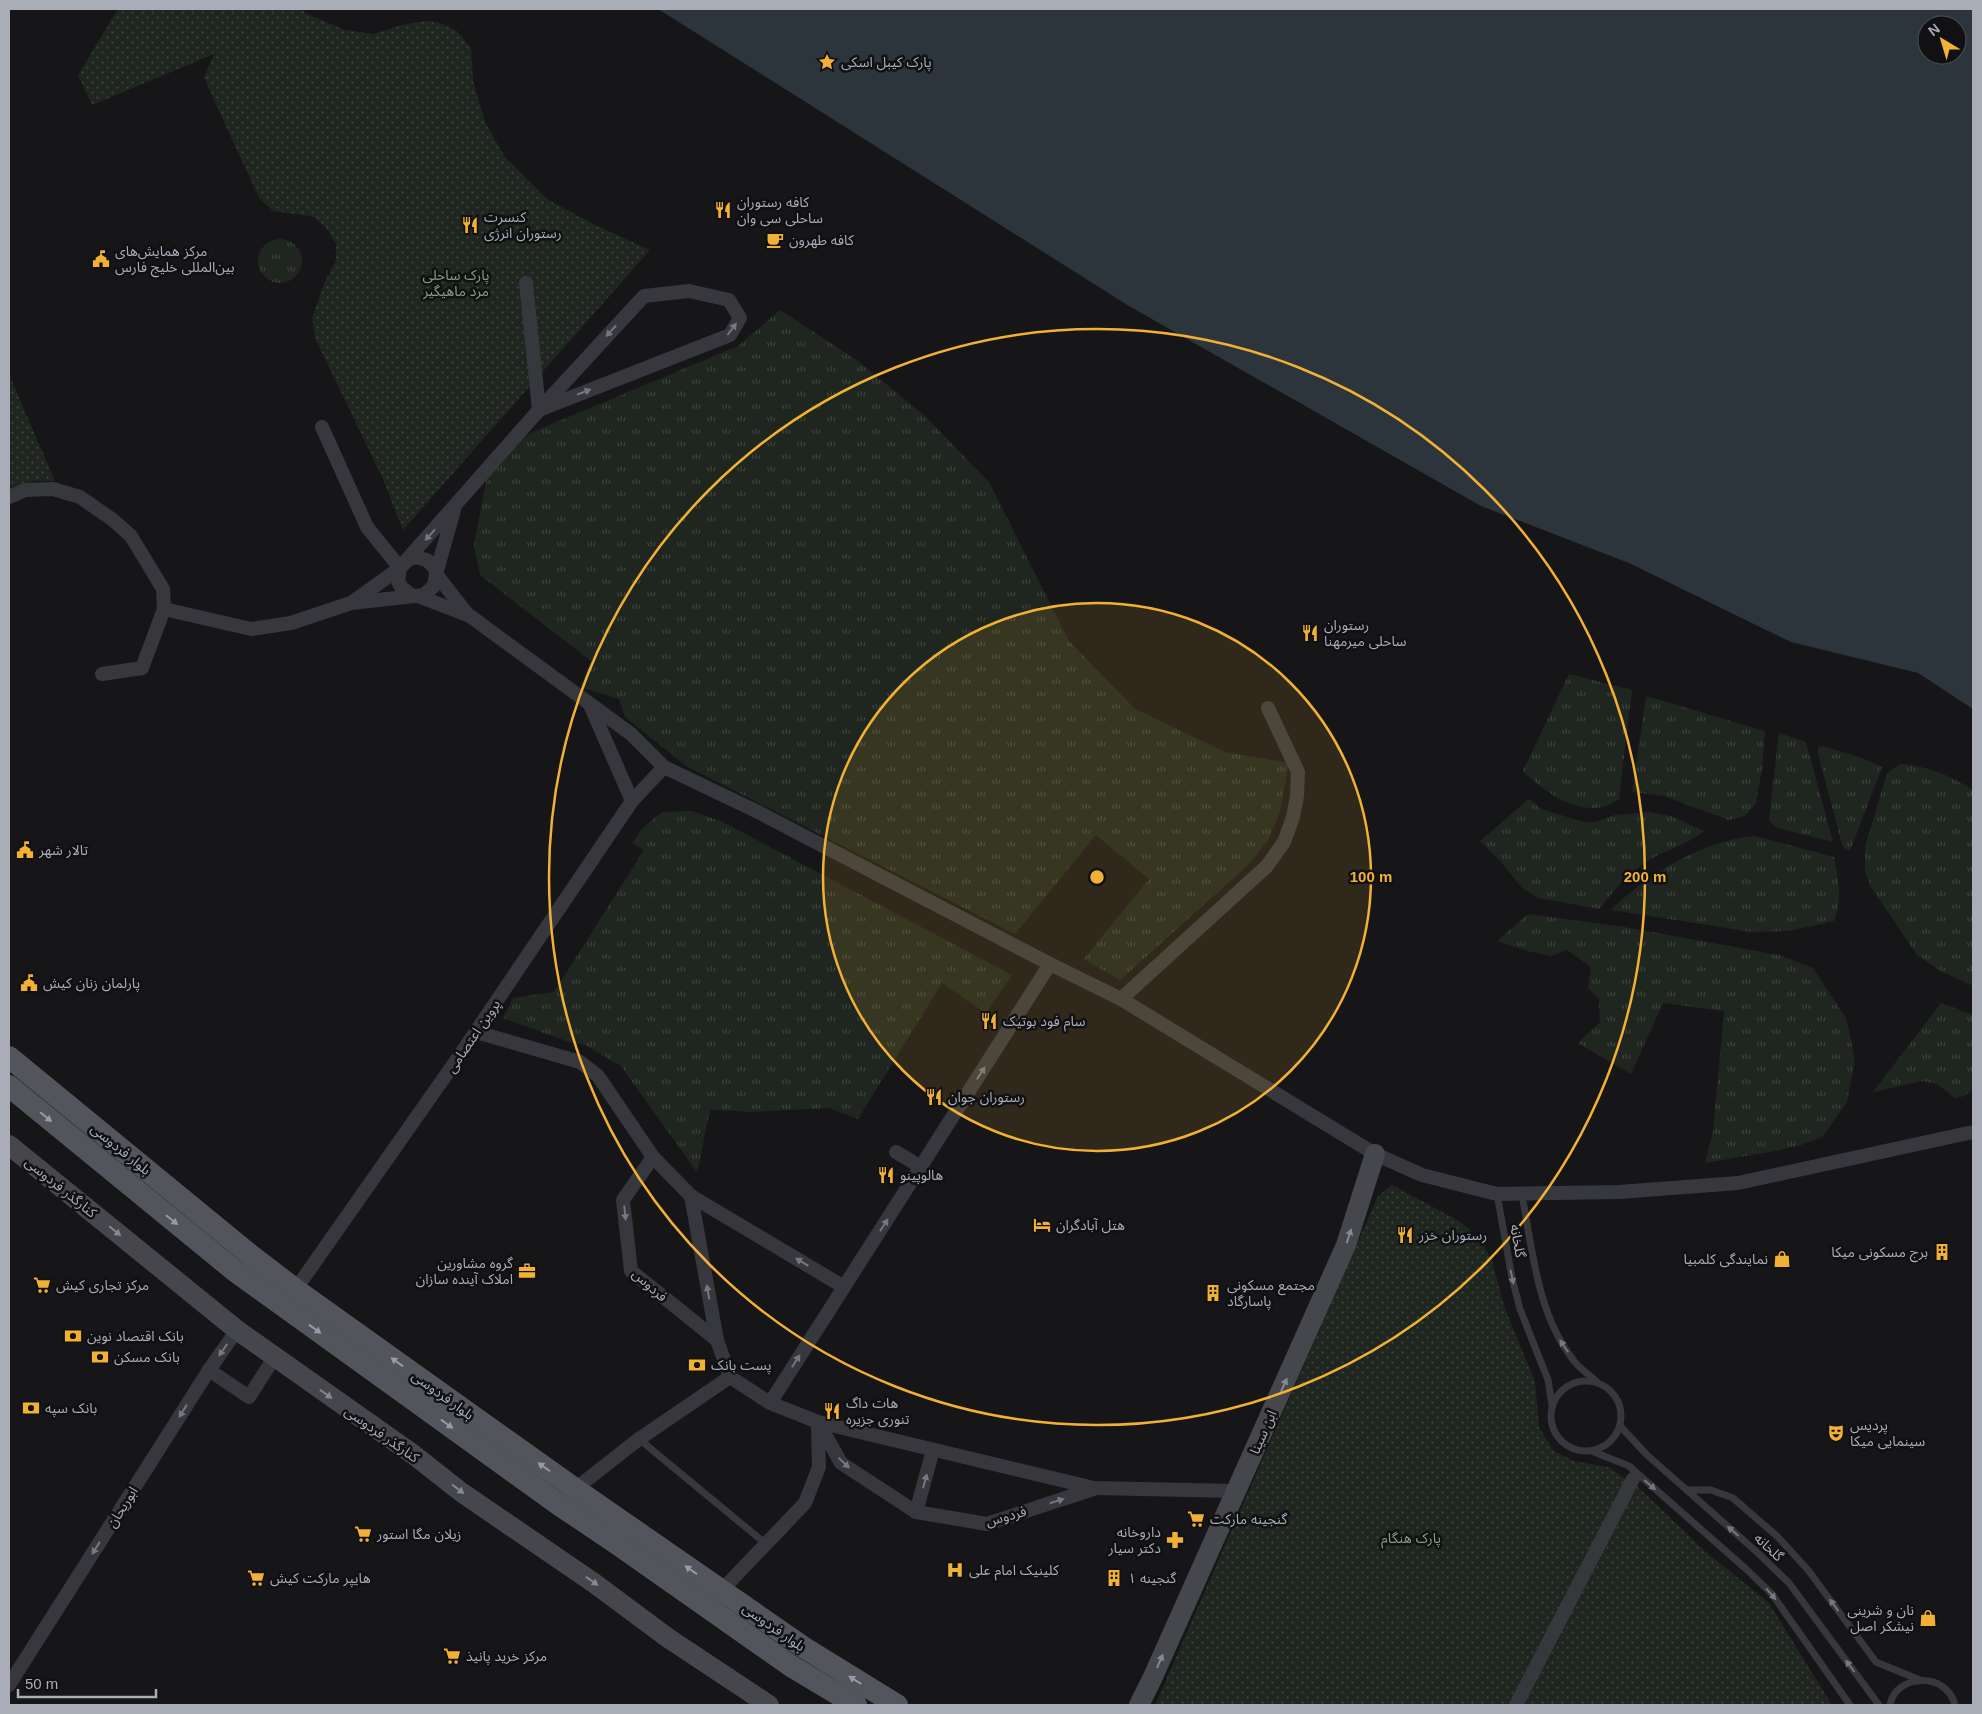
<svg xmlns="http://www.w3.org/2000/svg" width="1982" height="1714" viewBox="0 0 1982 1714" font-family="Helvetica,'Noto Sans Arabic',sans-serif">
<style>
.grass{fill:url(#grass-tufts)}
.park{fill:url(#park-dots)}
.water{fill:#2c353c;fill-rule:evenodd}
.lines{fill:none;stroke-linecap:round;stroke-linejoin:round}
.lane{stroke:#37383d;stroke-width:7}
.street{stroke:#37383d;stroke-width:14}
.secondary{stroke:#45474d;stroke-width:20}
.primary{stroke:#53555c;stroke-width:22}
.oneway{fill:#757881}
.oneway2{fill:#979ba6}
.oneway3{fill:#858993}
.ring{fill:none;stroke:#f2b134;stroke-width:2.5}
.labels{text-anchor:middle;stroke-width:5;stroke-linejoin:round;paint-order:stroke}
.poi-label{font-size:14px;fill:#a8adb8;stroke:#111113;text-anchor:start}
.park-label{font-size:14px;fill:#7fa381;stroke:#111113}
.street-label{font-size:14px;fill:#a8adb8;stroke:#111113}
.centre{fill:#f2b134;stroke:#111113;stroke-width:2.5}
.ring-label{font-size:15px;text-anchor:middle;font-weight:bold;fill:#f2b134;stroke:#111113;stroke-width:5;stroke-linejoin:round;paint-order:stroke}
</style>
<defs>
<pattern id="grass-tufts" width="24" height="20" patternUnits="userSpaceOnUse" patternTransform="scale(1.25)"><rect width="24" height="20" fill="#1e261f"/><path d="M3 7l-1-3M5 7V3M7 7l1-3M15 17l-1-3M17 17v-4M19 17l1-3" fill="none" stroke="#3c433d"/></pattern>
<pattern id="park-dots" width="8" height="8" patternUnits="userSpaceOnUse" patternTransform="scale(1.25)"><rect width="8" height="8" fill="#1e261f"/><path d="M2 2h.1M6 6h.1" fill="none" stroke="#3c433d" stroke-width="1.8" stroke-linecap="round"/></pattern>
</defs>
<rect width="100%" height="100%" fill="#161618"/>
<g class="grass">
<circle cx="280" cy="261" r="22"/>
<path d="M780 310 858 361 924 415 989 482 1069 641 1135 709 1225 752 1289 763 1280 812 1268 840 1248 865 1120 980 1084 959 1149 879 1096 835 1015 934 686 766 625 717 619 699 580 687 591 661 480 575 474 545 487 477 528 434 738 346Z"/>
<path d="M1569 674 1632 690 1619 799C1588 823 1546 794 1523 771Z"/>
<path d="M1646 696 1765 731 1762 769 1756 803 1745 816 1728 820 1664 796 1632 792Z"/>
<path d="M1779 733 1806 742 1833 842 1781 829 1774 826 1769 820Z"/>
<path d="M1823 746 1862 758 1882 767 1850 851 1844 848 1842 844 1818 754V747Z"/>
<path d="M1900 764C1927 766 1950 775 1973 790V986L1941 971 1917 955 1871 887 1865 871V847L1887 773Z"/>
<path d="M1529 799 1541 809 1584 822H1595L1615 815 1649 812 1671 816 1704 831C1690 843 1672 848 1656 856 1632 869 1616 888 1599 909L1538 898 1522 888 1500 861 1480 841Z"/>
<path d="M692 811 721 821 1012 975 986 1013 942 983 858 1119 829 1108 753 1112 711 1110C704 1130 703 1151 697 1172L621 1066 585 1045 569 1042 503 1018 513 998 554 992 644 850 632 843 643 828 662 812Z"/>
<path d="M1755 836 1834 857C1838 879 1843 900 1834 921L1789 931 1752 932 1611 910C1647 874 1704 840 1755 836Z"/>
<path d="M1528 914 1624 927 1779 955 1813 968 1847 1020 1855 1061 1847 1102 1822 1137 1801 1145 1775 1151 1705 1163 1713 1131 1724 1011 1663 1003 1631 1074 1578 1043 1600 1022 1599 999 1588 988 1591 967 1567 950 1551 956 1527 951 1497 941Z"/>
<path d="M1941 1003 1973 1015V1088L1965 1096 1955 1098 1937 1084 1923 1081 1873 1092Z"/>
</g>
<g class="park">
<path d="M118 9H302L305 13 345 30 373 34 402 25 426 21 440 23 457 31 471 48 473 81 485 122 505 157 547 199 595 225 650 250 403 530 382 477 315 338 312 318 324 284 336 261V244L326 228 314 217 273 211 259 198 204 78 214 54 92 105 78 75Z"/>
<path d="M9 374 55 481H33L9 488Z"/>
<path d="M1392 1185 1459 1221 1481 1240 1492 1261 1505 1309 1535 1381 1539 1427 1553 1450 1574 1461 1608 1467 1638 1487 1705 1551 1769 1603 1832 1705H1155L1378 1196Z"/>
</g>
<path class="water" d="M658 9H1973V709L1918 673 1791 642 1629 563 1481 506 1129 306ZM1927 25H1957V55H1927Z"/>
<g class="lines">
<g class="lane">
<path d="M1497 1194 1512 1278 1520 1309 1548 1380 1552 1405"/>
<path d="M1522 1195C1533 1252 1537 1314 1574 1361 1580 1369 1590 1375 1597 1382"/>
<circle cx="1586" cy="1416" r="35"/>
<path d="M1621 1427 1647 1455 1758 1553 1789 1583 1879 1705"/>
<path d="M639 1439 766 1544"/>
<path d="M1594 1452 1629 1466 1745 1568 1772 1594 1850 1705"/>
<path d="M1687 1490H1711L1733 1498 1778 1537 1808 1570 1876 1662 1920 1680"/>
<path d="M1890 1705C1895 1674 1947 1671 1955 1705"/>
</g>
<g class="street">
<path d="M526 283 539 410"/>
<path d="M322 427 367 527 400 568 354 601"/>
<path d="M9 497 25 490 53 489 80 497 113 520 131 536 163 589 164 609 142 668 102 674"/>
<path d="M454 510 436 574 468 615"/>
<path d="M404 563 539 410 644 296 689 291 729 300 740 318 730 335 539 410"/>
<path d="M418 596 470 616 631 734 664 767 756 811 1050 964 1121 999 1375 1154 1422 1175 1497 1194 1619 1192 1738 1183 1973 1132"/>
<path d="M164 609 251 629 291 623 351 603 424 595 434 586 436 574 435 568 427 560 415 557 409 559 400 568 398 581 401 587 411 595"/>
<path d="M590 705 632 801"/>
<path d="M1121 999 1267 866 1284 842 1293 817 1297 796 1298 772 1268 708"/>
<path d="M476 1032 580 1062 598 1076 653 1157 691 1196 717 1340 730 1377 770 1403 818 1422 1094 1488 1236 1491"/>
<path d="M896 1152 921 1167"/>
<path d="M653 1157 623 1200 631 1271 717 1340"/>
<path d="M691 1196 844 1287"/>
<path d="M291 1296 460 1055 632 801 664 767"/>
<path d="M209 1370 249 1397 274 1358"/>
<path d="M770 1403 1050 964"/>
<path d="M818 1422 841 1463 916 1512 987 1524 1093 1489"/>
<path d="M570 1493 639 1439 730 1377"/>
<path d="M916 1512 933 1450"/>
<path d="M721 1591 805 1503 819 1467 818 1426"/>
<path d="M9 1685 209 1370 237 1330"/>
<path d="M1516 1705 1633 1479"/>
</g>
<g class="secondary">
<path d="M9 1145 237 1330 414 1455 461 1492 594 1583 668 1638 769 1705"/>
<path d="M1139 1705 1152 1679 1346 1245 1375 1154"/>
</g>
<g class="primary">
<path d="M9 1057 249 1254 296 1290 575 1489 803 1647 897 1705"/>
<path d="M9 1086 235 1271 558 1504 619 1545 791 1666 856 1705"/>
</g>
</g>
<defs><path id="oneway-solid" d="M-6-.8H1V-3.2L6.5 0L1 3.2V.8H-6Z" transform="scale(1.25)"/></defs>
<g class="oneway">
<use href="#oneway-solid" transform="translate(732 329) rotate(-53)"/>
<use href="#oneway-solid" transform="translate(611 331) rotate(133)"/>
<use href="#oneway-solid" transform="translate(584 392) rotate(-21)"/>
<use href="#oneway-solid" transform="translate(430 535) rotate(132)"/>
<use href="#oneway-solid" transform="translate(981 1073) rotate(-57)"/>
<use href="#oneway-solid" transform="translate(625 1213) rotate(84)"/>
<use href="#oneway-solid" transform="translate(884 1225) rotate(-57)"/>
<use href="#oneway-solid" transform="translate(802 1262) rotate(-149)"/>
<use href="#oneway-solid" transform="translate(1512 1277) rotate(78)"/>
<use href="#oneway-solid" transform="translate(708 1292) rotate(-100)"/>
<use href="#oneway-solid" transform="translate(1564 1346) rotate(-124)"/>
<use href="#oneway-solid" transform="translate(223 1350) rotate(125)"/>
<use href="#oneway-solid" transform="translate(796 1361) rotate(-57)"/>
<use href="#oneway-solid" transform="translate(183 1411) rotate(122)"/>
<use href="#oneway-solid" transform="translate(844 1463) rotate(43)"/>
<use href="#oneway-solid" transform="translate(925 1481) rotate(-75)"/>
<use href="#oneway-solid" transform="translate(1650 1485) rotate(41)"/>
<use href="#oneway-solid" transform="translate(1057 1501) rotate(-18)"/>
<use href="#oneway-solid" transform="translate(1733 1531) rotate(-139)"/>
<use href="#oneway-solid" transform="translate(96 1548) rotate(122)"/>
<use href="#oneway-solid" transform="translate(1771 1594) rotate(49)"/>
<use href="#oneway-solid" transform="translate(1834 1605) rotate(-126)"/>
<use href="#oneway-solid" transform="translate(1850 1666) rotate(-127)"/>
</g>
<g class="oneway2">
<use href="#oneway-solid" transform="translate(46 1117) rotate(39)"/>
<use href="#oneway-solid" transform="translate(172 1220) rotate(39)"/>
<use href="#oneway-solid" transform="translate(315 1329) rotate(36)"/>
<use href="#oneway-solid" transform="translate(397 1362) rotate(-144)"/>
<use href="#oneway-solid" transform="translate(447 1424) rotate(36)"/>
<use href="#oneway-solid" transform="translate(544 1467) rotate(-145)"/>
<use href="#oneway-solid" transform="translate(691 1570) rotate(-145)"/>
<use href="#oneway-solid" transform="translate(855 1680) rotate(-148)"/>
</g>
<g class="oneway3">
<use href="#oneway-solid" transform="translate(115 1231) rotate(39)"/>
<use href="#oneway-solid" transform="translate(1349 1236) rotate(-72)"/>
<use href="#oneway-solid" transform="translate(1284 1385) rotate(-66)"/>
<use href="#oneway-solid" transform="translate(326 1394) rotate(35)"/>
<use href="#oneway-solid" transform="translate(458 1489) rotate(37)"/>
<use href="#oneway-solid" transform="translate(592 1581) rotate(35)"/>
<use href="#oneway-solid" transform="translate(1160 1661) rotate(-66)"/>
</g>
<circle cx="1097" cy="877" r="274" fill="#f2b134" fill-opacity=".12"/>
<g class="ring">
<circle cx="1097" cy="877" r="274"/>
<circle cx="1097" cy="877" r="548"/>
</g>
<defs>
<g id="sight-bare" transform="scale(1.35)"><path d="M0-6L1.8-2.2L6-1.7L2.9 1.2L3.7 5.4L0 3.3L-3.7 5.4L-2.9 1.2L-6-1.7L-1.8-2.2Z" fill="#f2b134" stroke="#111113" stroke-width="2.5" paint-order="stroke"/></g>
<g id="restaurant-bare" transform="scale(1.35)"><path d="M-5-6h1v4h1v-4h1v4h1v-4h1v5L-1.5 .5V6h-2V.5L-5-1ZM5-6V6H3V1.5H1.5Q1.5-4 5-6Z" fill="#f2b134" stroke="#111113" stroke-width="2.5" paint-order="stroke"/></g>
<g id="cafe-bare" transform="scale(1.35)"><path d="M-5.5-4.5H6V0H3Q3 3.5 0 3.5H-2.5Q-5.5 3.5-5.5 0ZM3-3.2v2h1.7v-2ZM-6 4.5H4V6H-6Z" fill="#f2b134" stroke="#111113" stroke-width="2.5" paint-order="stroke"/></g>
<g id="civic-bare" transform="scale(1.35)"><path d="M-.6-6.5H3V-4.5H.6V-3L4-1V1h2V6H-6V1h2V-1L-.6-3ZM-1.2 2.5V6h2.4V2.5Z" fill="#f2b134" stroke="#111113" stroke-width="2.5" paint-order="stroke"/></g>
<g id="hotel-bare" transform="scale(1.35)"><path d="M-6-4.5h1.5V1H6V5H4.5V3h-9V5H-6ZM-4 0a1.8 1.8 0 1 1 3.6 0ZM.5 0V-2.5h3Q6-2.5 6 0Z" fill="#f2b134" stroke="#111113" stroke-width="2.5" paint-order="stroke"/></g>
<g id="building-bare" transform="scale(1.35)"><path d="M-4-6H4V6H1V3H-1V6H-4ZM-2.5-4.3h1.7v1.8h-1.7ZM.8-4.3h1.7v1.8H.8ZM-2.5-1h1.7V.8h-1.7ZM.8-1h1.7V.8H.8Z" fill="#f2b134" stroke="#111113" stroke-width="2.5" paint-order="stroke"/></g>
<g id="shop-bare" transform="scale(1.35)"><path d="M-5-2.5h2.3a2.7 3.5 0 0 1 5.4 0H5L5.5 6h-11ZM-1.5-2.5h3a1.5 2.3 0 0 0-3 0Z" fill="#f2b134" stroke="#111113" stroke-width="2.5" paint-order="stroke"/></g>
<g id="office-bare" transform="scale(1.35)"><path d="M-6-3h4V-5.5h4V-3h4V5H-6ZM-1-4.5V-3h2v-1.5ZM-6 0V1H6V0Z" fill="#f2b134" stroke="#111113" stroke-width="2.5" paint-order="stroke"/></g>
<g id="supermarket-bare" transform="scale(1.35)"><path d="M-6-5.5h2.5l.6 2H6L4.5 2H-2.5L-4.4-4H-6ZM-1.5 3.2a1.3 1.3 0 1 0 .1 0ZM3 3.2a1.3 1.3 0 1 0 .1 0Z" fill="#f2b134" stroke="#111113" stroke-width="2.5" paint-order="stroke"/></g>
<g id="bank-bare" transform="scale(1.35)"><path d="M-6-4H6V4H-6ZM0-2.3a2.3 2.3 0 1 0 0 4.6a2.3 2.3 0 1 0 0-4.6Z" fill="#f2b134" stroke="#111113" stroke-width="2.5" paint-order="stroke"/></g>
<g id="theatre-bare" transform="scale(1.35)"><path d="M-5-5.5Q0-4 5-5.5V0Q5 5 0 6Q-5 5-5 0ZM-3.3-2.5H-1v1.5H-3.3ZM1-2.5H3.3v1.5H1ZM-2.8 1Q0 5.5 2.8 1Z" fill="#f2b134" stroke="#111113" stroke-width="2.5" paint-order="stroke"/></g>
<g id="pharmacy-bare" transform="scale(1.35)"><path d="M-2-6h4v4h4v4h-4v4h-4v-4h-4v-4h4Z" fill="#f2b134" stroke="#111113" stroke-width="2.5" paint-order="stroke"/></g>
<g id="hospital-bare" transform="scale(1.35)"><path d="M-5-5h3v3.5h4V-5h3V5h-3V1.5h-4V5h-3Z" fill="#f2b134" stroke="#111113" stroke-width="2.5" paint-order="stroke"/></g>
</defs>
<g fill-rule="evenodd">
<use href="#sight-bare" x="827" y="62"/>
<use href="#restaurant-bare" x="723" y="210"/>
<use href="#restaurant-bare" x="470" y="225"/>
<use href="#cafe-bare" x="775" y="240"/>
<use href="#civic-bare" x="101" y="259"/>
<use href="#restaurant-bare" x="1310" y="633"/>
<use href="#civic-bare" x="25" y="850"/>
<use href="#civic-bare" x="29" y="983"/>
<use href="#restaurant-bare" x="989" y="1021"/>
<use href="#restaurant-bare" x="934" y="1097"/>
<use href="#restaurant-bare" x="886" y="1175"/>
<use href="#hotel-bare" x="1042" y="1225"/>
<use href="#restaurant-bare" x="1405" y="1235"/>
<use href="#building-bare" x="1942" y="1252"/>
<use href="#shop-bare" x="1782" y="1259"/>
<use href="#office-bare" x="527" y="1271"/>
<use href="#supermarket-bare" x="42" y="1285"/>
<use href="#building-bare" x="1213" y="1293"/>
<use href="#bank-bare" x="73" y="1336"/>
<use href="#bank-bare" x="100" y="1357"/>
<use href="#bank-bare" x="697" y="1365"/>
<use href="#bank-bare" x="31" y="1408"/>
<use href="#restaurant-bare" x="832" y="1411"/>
<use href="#theatre-bare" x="1836" y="1433"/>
<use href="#supermarket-bare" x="1196" y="1519"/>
<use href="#supermarket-bare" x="363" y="1534"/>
<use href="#pharmacy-bare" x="1175" y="1540"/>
<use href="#hospital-bare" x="955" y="1570"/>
<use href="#supermarket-bare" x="256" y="1578"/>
<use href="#building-bare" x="1114" y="1578"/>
<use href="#shop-bare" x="1928" y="1618"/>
<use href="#supermarket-bare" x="452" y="1656"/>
</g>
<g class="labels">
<g class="poi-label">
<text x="841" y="67">پارک کیبل اسکی</text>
<text x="737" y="207">کافه رستوران<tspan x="737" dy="16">ساحلی سی وان</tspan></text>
<text x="484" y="222">کنسرت<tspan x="484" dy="16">رستوران انرژی</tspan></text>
<text x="789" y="245">کافه طهرون</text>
<text x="115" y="256">مرکز همایش‌های<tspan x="115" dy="16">بین‌المللی خلیج فارس</tspan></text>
<text x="1324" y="630">رستوران<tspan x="1324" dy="16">ساحلی میرمهنا</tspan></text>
<text x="39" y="855">تالار شهر</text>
<text x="43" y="988">پارلمان زنان کیش</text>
<text x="1003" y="1026">سام فود بوتیک</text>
<text x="948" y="1102">رستوران جوان</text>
<text x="900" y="1180">هالوپینو</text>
<text x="1056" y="1230">هتل آبادگران</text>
<text x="1419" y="1240">رستوران خزر</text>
<text x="1928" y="1257" text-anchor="end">برج مسکونی میکا</text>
<text x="1768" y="1264" text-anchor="end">نمایندگی کلمبیا</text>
<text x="513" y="1268" text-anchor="end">گروه مشاورین<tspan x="513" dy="16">املاک آینده سازان</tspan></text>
<text x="56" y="1290">مرکز تجاری کیش</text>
<text x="1227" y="1290">مجتمع مسکونی<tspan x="1227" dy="16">پاسارگاد</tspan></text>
<text x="87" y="1341">بانک اقتصاد نوین</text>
<text x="114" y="1362">بانک مسکن</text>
<text x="711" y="1370">پست بانک</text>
<text x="846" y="1408">هات داگ<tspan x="846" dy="16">تنورى جزيره</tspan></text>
<text x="45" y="1413">بانک سپه</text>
<text x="1850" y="1430">پردیس<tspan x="1850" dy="16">سینمایی میکا</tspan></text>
<text x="1210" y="1524">گنجینه مارکت</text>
<text x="1161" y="1537" text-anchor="end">داروخانه<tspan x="1161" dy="16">دکتر سیار</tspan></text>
<text x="377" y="1539">زیلان مگا استور</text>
<text x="969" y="1575">کلینیک امام علی</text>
<text x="270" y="1583">هایپر مارکت کیش</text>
<text x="1128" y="1583">گنجینه ۱</text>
<text x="1914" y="1615" text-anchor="end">نان و شرینی<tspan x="1914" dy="16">نیشکر اصل</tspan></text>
<text x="466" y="1661">مرکز خرید پانیذ</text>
</g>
<g class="park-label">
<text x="456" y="280">پارک ساحلی<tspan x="456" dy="16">مرد ماهیگیر</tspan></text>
<text x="1411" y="1543">پارک هنگام</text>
</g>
<g class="street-label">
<text transform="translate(473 1036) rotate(-56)" y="5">پروین اعتصامی</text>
<text transform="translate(121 1149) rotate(39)" y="5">بلوار فردوسی</text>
<text transform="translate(61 1187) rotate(39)" y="5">کنارگذر فردوسی</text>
<text transform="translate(1518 1241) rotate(80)" y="5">گلخانه</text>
<text transform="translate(650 1285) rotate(42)" y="5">فردوس</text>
<text transform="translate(443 1395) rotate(36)" y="5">بلوار فردوسی</text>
<text transform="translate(1263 1432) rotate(-66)" y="5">ابن سینا</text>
<text transform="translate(382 1434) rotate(35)" y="5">کنارگذر فردوسی</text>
<text transform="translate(122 1507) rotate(-58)" y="5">ابوریحان</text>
<text transform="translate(1006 1516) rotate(-15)" y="5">فردوس</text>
<text transform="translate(1769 1547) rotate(43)" y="5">گلخانه</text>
<text transform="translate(774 1627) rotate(35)" y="5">بلوار فردوسی</text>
</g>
</g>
<circle cx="1097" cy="877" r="8" class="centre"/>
<g class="ring-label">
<text x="1371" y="882">100 m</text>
<text x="1645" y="882">200 m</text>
</g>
<rect width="1982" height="1714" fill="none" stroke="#a8adb8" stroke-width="20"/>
<g transform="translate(1942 40) rotate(322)"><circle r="24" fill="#111113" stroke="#4d4f55"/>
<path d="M0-4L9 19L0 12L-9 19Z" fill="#f2b134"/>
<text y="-8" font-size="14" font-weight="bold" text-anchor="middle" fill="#a8adb8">N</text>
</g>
<path d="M18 1689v8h138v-8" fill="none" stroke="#a8adb8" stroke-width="2.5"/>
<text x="25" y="1689" font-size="15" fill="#a8adb8" stroke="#111113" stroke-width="4" paint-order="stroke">50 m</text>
</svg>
